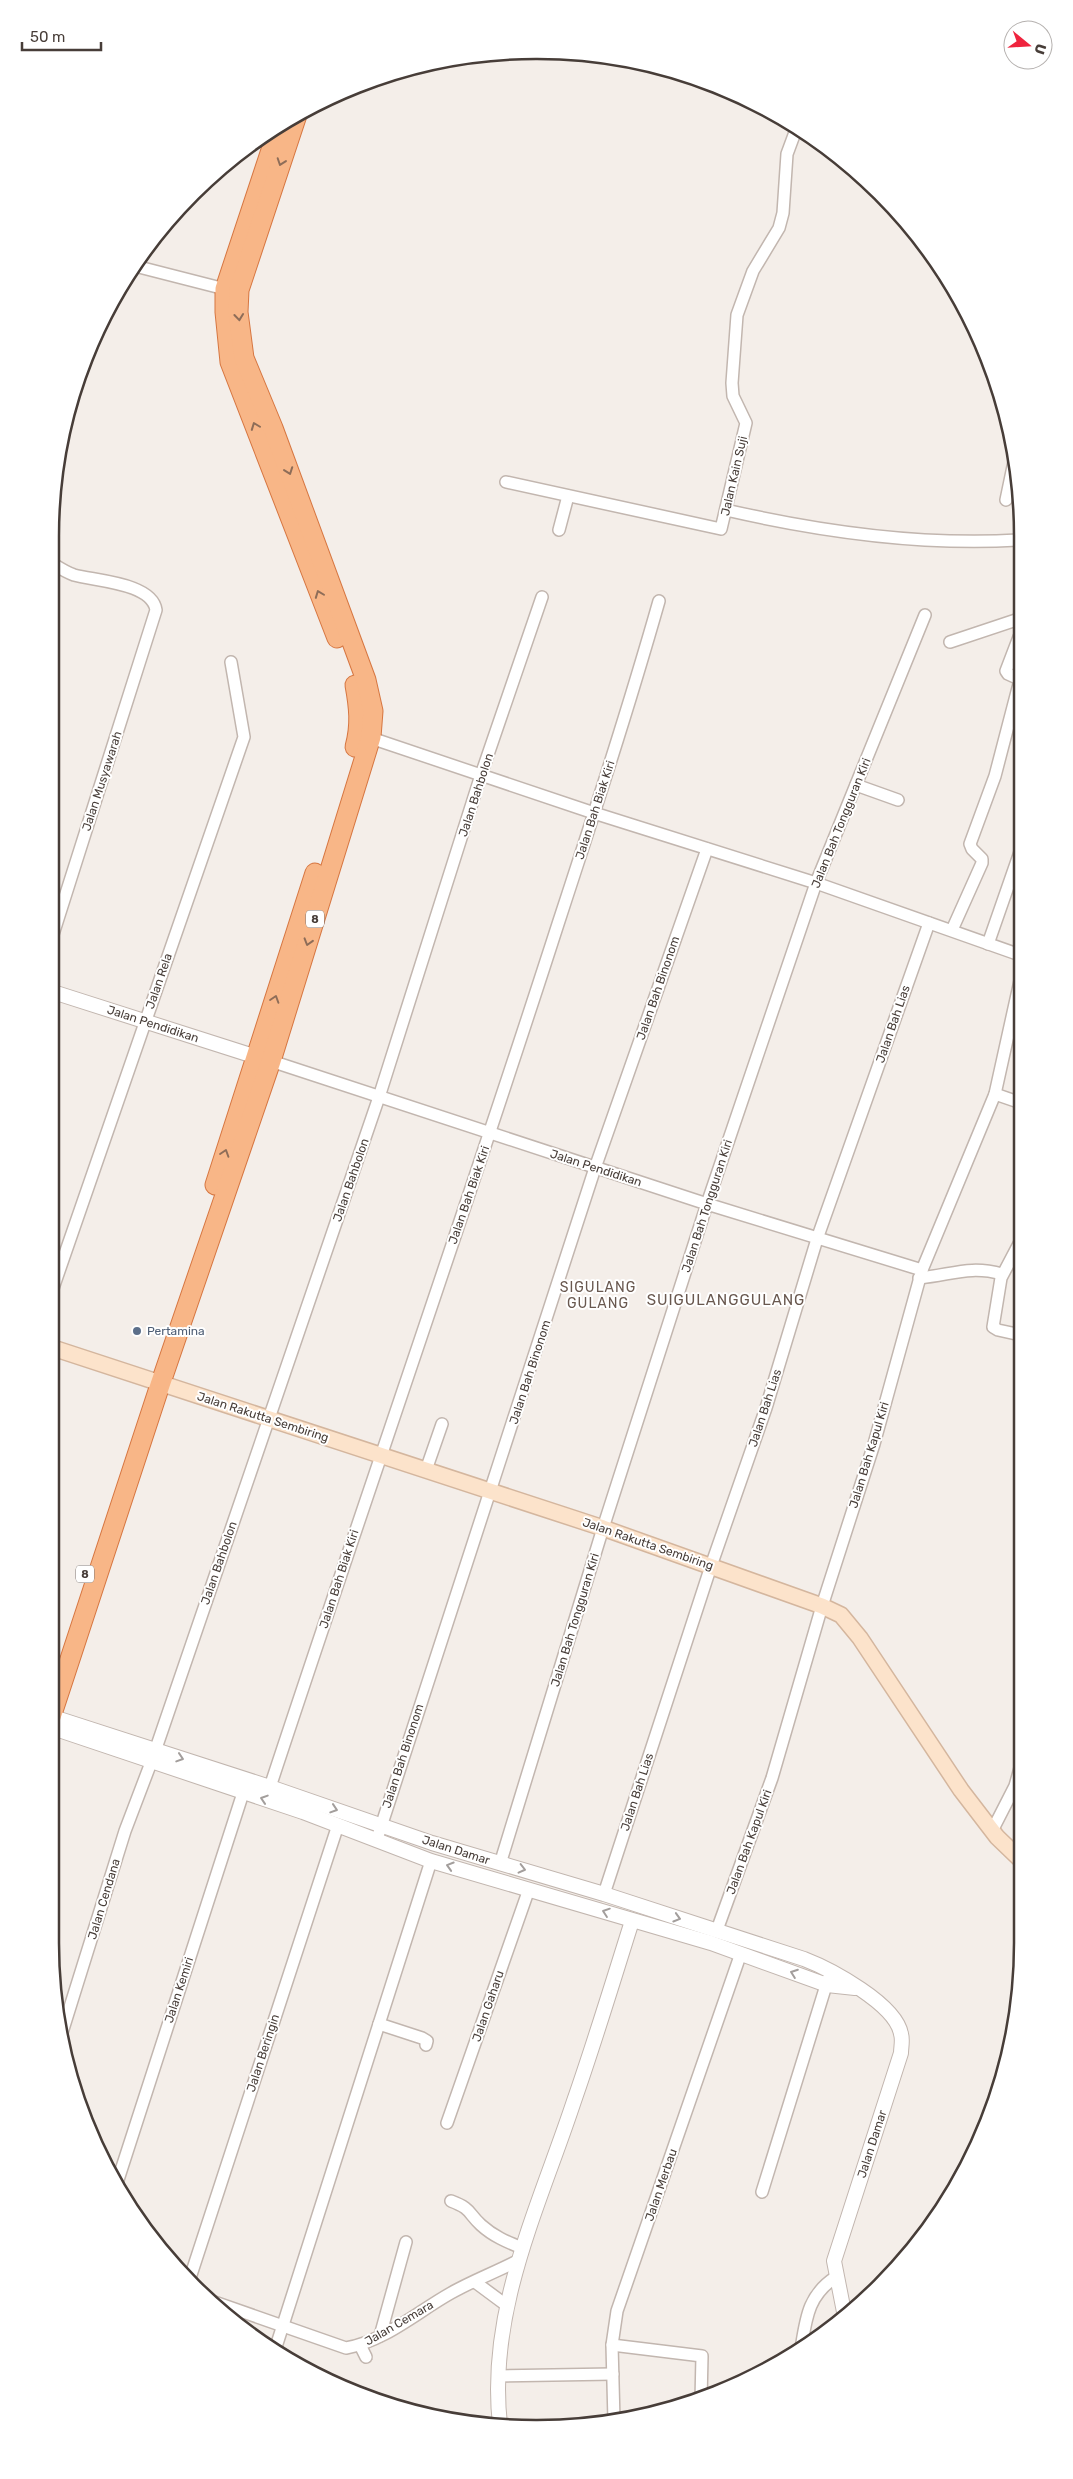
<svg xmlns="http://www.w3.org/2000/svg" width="1073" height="2479" viewBox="0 0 1073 2479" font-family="Rubik,sans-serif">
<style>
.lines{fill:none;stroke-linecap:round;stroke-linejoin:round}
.minor-casing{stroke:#c2b6af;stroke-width:14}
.tertiary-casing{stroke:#c2b6af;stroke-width:16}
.secondary-casing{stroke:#d4b69e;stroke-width:18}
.trunk-casing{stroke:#d67641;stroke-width:21}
.minor{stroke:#fff;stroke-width:11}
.tertiary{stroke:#fff;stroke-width:14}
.secondary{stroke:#fce3cb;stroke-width:15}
.trunk{stroke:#f8b687;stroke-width:19}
.oneway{stroke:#8e6d58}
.oneway2{stroke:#a39e9c}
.service-dot{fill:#5c6f8a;stroke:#fff;stroke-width:2}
.labels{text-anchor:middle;stroke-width:4;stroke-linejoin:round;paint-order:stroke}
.shield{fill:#fff;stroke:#7e7774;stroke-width:1}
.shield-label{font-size:11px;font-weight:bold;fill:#473d38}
.street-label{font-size:12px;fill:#473d38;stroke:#fff}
.service-label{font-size:12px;fill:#4e5e75;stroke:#fff;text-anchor:start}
.neighbourhood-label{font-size:14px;letter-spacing:1px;fill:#69584f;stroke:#fff}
.quarter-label{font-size:15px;letter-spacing:1px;fill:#69584f;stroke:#fff}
.rim{fill:none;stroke:#473d38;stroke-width:2.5}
</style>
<rect width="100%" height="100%" fill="#f4eee9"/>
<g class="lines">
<g class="minor-casing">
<g id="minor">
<path d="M135 266 225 289"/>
<path d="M506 482 721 529 746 423 733 396 732 383 737 315 753 271 779 228 783 213 787 154 797 127"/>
<path d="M1006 500 1015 457"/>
<path d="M726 510C822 532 921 546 1019 540"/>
<path d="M559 530 568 496"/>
<path d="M1019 637 1006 671 1008 674 1019 679"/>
<path d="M950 642 1019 619"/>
<path d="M365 736 594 813 816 883 1020 955"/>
<path d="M856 785 898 800"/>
<path d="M952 930 982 863V859L972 849 970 844 995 776 1019 684"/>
<path d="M50 944 156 610C152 583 96 581 74 575 65 572 58 567 50 562"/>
<path d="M988 944 1020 852"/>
<path d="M271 1061 707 1204 922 1270"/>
<path d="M995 1094 1021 1103"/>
<path d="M1021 1240 1001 1278 993 1327 998 1330 1021 1335"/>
<path d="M919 1278C952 1275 969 1265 1002 1274"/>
<path d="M50 1297 244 737 231 662"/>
<path d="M426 1470 442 1424"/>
<path d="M270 1787C365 1499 465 1213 558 924 593 817 628 710 659 601"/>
<path d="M992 1831 1015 1786 1022 1761"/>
<path d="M377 1839 595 1168 707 849"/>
<path d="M500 1864 603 1528 707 1204 816 883 925 615"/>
<path d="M604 1894 711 1566 766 1408 817 1239 929 923"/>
<path d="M717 1930 772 1778 822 1606 874 1444 922 1270 995 1094 1020 981"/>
<path d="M379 2024 422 2038 427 2041 426 2045"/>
<path d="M60 2039 125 1831 152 1760 379 1097 481 775 542 597"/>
<path d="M447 2123 529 1889"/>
<path d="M116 2186 243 1793"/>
<path d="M762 2192 828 1979"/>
<path d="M451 2201C472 2209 467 2212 481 2225 493 2236 507 2242 522 2248"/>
<path d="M189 2281 338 1825"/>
<path d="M475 2282 506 2305"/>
<path d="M206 2299 346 2348C385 2341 417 2312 451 2293 472 2281 496 2272 517 2261"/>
<path d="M380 2336 406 2242"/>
<path d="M360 2345 366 2357"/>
<path d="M612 2345 702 2356 701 2400"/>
<path d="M801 2349C806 2318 808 2295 836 2277"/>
<path d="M275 2350 431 1861"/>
<path d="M499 2376 613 2374"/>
<path d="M614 2421 612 2345 617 2311 741 1953"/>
</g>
</g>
<g class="tertiary-casing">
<g id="tertiary">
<path d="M50 991 263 1059"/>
<path d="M50 1716 270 1787 432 1843 604 1894 804 1959C830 1969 896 2004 901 2034 903 2040 901 2047 901 2053L834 2261 845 2317"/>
<path d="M50 1727 303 1812 431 1861 711 1943 827 1985 855 1988"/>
<path d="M500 2425C487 2311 539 2207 574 2101 595 2041 613 1981 632 1921"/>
</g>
</g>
<g class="secondary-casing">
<path id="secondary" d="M50 1347 603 1528 822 1606 841 1615 860 1638 961 1790 997 1837 1023 1862"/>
</g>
<g class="trunk-casing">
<g id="trunk">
<path d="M279 126 225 289V312L230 362 337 638"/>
<path d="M355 747C361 725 359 707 355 685"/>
<path d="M215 1185 315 873"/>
<path d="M50 1720 160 1385 271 1061 371 737 373 711 366 680 273 428 244 358 238 312 239 290 297 115"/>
</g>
</g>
<use href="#minor" class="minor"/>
<use href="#tertiary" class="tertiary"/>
<use href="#secondary" class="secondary"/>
<use href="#trunk" class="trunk"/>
</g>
<defs><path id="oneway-chevron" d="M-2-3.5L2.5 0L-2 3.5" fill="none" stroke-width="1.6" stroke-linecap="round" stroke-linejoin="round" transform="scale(1.25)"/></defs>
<g class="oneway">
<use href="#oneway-chevron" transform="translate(281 162) rotate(109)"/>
<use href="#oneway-chevron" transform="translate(239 317) rotate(84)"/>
<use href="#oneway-chevron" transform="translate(255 426) rotate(-111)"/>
<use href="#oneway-chevron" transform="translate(289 471) rotate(70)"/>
<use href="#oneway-chevron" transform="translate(319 594) rotate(-111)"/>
<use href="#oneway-chevron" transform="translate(308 942) rotate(107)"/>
<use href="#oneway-chevron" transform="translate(275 999) rotate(-72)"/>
<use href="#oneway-chevron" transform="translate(225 1153) rotate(-72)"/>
</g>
<g class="oneway2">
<use href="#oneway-chevron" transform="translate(180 1758) rotate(18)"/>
<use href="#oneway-chevron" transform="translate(264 1799) rotate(-162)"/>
<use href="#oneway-chevron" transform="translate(334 1809) rotate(18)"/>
<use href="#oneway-chevron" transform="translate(450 1866) rotate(-163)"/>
<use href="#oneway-chevron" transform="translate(522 1869) rotate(14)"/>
<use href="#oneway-chevron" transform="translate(606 1912) rotate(-161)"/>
<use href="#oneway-chevron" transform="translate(677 1918) rotate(17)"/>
<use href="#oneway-chevron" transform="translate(794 1973) rotate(-160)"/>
</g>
<circle class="service-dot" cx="137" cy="1331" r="5"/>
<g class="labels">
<g class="shield">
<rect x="306" y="910.5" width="18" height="17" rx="4"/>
<rect x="76" y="1565.5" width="18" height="17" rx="4"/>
</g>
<g class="shield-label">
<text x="315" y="923">8</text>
<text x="85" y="1578">8</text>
</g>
<g class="street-label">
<text transform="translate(734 476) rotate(-77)" y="4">Jalan Kain Suji</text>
<text transform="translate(102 781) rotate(-72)" y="4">Jalan Musyawarah</text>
<text transform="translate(476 795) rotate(-72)" y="4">Jalan Bahbolon</text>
<text transform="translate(595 810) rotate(-72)" y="4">Jalan Bah Biak Kiri</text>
<text transform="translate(841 823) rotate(-68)" y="4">Jalan Bah Tongguran Kiri</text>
<text transform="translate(159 981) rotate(-71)" y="4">Jalan Rela</text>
<text transform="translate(658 988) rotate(-71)" y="4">Jalan Bah Binonom</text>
<text transform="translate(153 1024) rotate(18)" y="4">Jalan Pendidikan</text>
<text transform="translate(893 1024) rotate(-71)" y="4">Jalan Bah Lias</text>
<text transform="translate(596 1168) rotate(18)" y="4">Jalan Pendidikan</text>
<text transform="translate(351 1180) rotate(-71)" y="4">Jalan Bahbolon</text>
<text transform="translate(469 1195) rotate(-71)" y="4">Jalan Bah Biak Kiri</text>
<text transform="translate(707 1206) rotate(-72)" y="4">Jalan Bah Tongguran Kiri</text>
<text transform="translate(530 1372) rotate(-72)" y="4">Jalan Bah Binonom</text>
<text transform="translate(765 1408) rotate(-72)" y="4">Jalan Bah Lias</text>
<text transform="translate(263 1417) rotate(18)" y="4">Jalan Rakutta Sembiring</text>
<text transform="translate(869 1455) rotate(-73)" y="4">Jalan Bah Kapul Kiri</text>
<text transform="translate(648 1544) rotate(19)" y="4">Jalan Rakutta Sembiring</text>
<text transform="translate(219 1563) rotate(-71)" y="4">Jalan Bahbolon</text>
<text transform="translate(339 1579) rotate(-72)" y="4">Jalan Bah Biak Kiri</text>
<text transform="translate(575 1620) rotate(-73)" y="4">Jalan Bah Tongguran Kiri</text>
<text transform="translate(403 1756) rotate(-72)" y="4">Jalan Bah Binonom</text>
<text transform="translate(637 1792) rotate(-72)" y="4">Jalan Bah Lias</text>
<text transform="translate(749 1842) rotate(-70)" y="4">Jalan Bah Kapul Kiri</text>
<text transform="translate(456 1850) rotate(18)" y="4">Jalan Damar</text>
<text transform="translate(104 1899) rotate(-73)" y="4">Jalan Cendana</text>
<text transform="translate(179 1990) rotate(-72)" y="4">Jalan Kemiri</text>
<text transform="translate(488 2006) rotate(-71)" y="4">Jalan Gaharu</text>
<text transform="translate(263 2053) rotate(-72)" y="4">Jalan Beringin</text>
<text transform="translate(872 2144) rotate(-72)" y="4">Jalan Damar</text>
<text transform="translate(661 2185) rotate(-71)" y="4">Jalan Merbau</text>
<text transform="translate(399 2323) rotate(-30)" y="4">Jalan Cemara</text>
</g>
<g class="service-label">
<text x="147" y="1335">Pertamina</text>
</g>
<g class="neighbourhood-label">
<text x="598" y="1292">SIGULANG<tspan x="598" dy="16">GULANG</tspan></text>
</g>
<g class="quarter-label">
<text x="726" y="1305">SUIGULANGGULANG</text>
</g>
</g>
<path d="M0 0H1073V2479H0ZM536 59H537A477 477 0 0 1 1014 536V1943A477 477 0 0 1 537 2420H536A477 477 0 0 1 59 1943V536A477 477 0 0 1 536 59Z" fill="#fff" fill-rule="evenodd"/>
<path class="rim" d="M536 59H537A477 477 0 0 1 1014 536V1943A477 477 0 0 1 537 2420H536A477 477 0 0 1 59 1943V536A477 477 0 0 1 536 59Z"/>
<g transform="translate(1028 45) rotate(108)"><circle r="24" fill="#ffffff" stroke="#b5b1af"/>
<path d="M0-4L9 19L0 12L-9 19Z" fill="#ef243e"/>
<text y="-8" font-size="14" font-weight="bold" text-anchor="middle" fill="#473d38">U</text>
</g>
<path d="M22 42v8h79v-8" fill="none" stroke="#473d38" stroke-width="2.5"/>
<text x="30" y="42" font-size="15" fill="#473d38" stroke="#ffffff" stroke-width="4" paint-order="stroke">50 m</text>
</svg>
